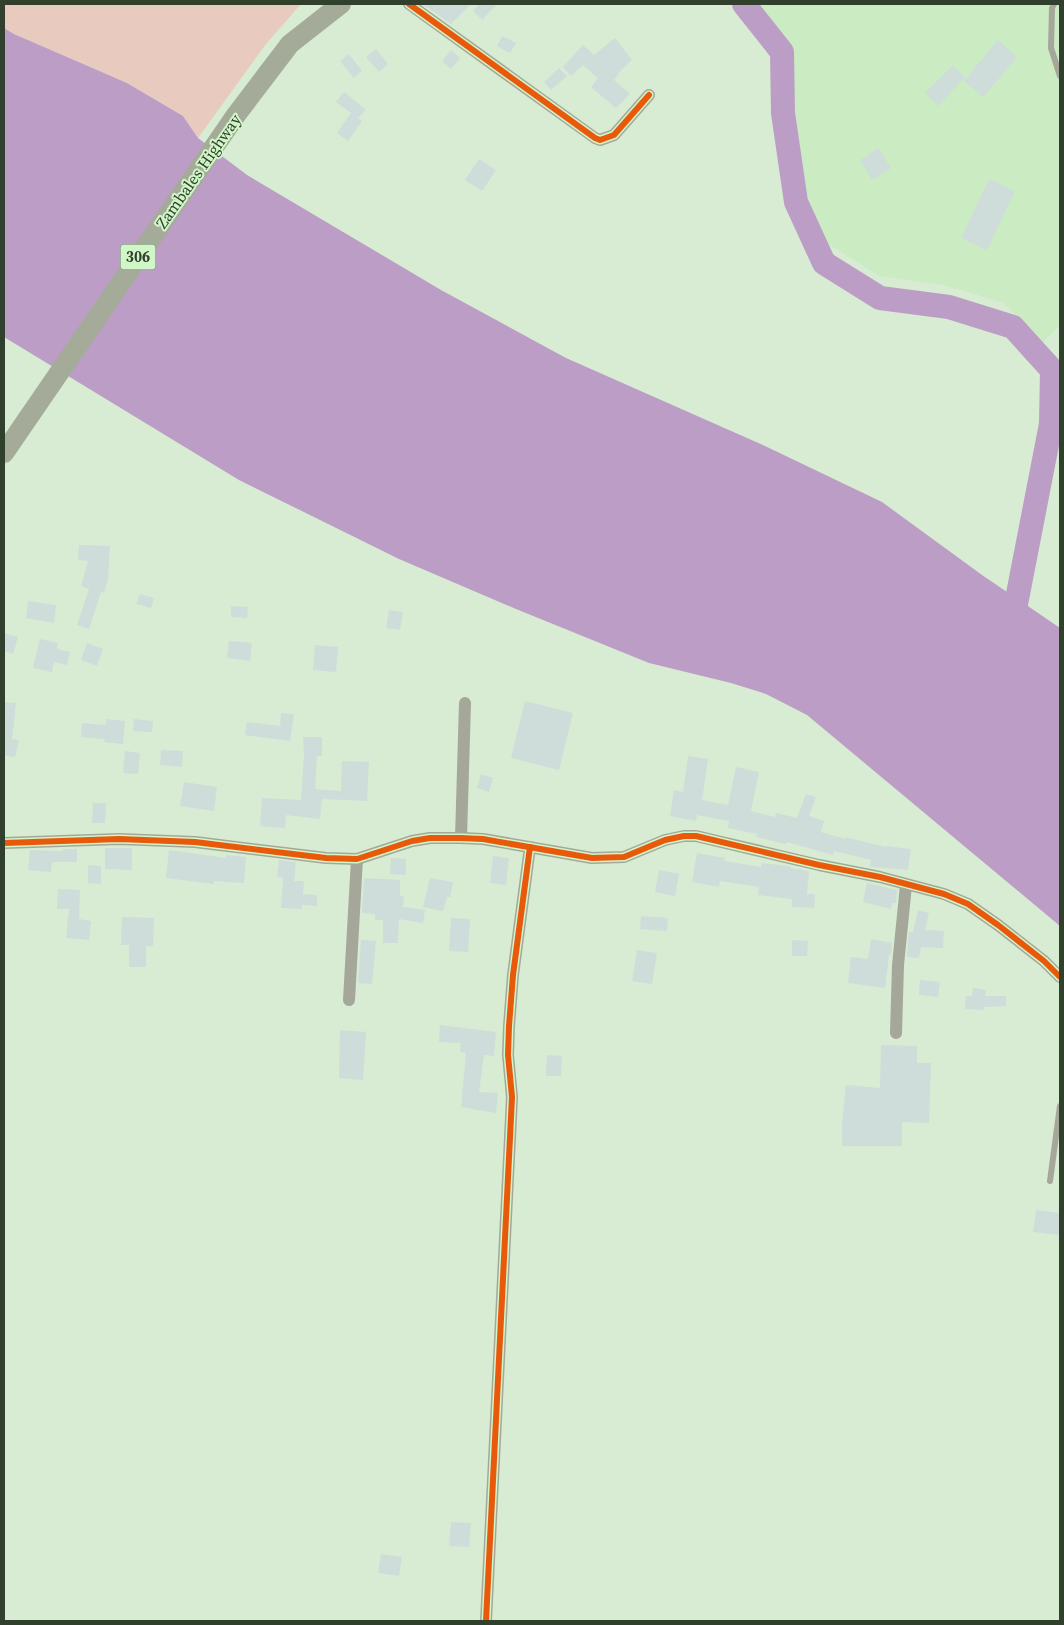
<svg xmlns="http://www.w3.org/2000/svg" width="1064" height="1625" viewBox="0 0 1064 1625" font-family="'Source Serif 4',serif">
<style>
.built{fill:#cbebc3}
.green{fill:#e8cabf}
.water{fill:#bc9dc6}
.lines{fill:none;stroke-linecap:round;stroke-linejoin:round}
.river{stroke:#bc9dc6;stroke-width:24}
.building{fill:#ceddda}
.service{stroke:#a5a79b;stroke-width:6}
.minor{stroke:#a5a79b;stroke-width:12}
.primary{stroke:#a4ab99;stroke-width:20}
.cycleway-casing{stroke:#d1f6c7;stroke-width:9}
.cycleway{stroke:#e8590c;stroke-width:6}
.labels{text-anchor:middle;stroke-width:4;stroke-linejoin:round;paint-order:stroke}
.shield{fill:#d1f6c7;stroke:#61775b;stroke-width:1}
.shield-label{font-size:15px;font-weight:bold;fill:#31402d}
.street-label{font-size:16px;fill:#31402d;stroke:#d1f6c7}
</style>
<rect width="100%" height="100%" fill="#d7ecd2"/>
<path class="built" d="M755 4H1060V325L1041 344 1004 303 944 285 879 276 827 243 800 186 788 103 787 45Z"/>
<path class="green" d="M4 4H301L266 44 198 138 183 116 127 83 14 34 4 28Z"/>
<path class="water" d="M4 28 14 34 127 83 183 116 198 138 247 175 441 290 566 358 765 446 882 502 982 575 1060 628V926L807 715 766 694 731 683 649 663 516 609 399 559 239 480 4 337Z"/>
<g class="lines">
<path class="river" d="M744 4 782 52 783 113 796 202 824 263 880 298 949 307 1013 327 1052 370 1051 424 1011 630"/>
</g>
<g class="building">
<path d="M423 4H471L451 24Z"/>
<path d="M479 4H497L482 20 473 11Z"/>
<path d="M502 36 516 43 510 53 497 46Z"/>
<path d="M615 38 632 60 622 69 614 80 630 94 616 108 591 87 598 78 583 65 571 76 563 67 583 45 594 55Z"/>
<path d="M998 40 1017 57 983 97 964 81Z"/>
<path d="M376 49 388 64 379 72 366 57Z"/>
<path d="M451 50 460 58 451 69 442 61Z"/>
<path d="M349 54 362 71 354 78 340 61Z"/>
<path d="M953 65 965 77 938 106 925 93Z"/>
<path d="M559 68 567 76 551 90 544 82Z"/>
<path d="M344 92 366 110 358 118 362 121 348 141 337 133 351 113 336 102Z"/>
<path d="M878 148 891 168 872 180 860 160Z"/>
<path d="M479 159 496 170 482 191 465 180Z"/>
<path d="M989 179 1015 191 987 250 961 238Z"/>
<path d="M79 545 110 546 108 579 104 593 101 592 89 629 77 625 89 589 81 586 88 561 78 560Z"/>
<path d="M140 594 154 598 151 608 136 604Z"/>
<path d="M28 601 56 605 54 623 26 618Z"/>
<path d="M231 606 248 607 247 618 231 617Z"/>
<path d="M389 610 403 612 400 630 386 628Z"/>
<path d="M4 633 18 637 13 654 4 651Z"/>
<path d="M40 639 58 643 57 649 70 652 67 665 54 662 52 672 33 668Z"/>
<path d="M229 641 252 643 250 661 227 658Z"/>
<path d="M87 643 103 649 97 666 81 660Z"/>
<path d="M315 645 338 647 336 672 313 670Z"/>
<path d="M525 701 573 713 559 770 511 758Z"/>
<path d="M4 702 16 703 12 739 19 740 15 757 4 755Z"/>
<path d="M281 713 294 714 290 741 245 735 247 722 280 726Z"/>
<path d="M106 719 125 721 123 744 104 742 105 739 81 737 82 723 106 725Z"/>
<path d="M134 719 153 721 152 732 133 731Z"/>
<path d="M303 737H322V756H317L315 789 341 791 342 761 369 762 367 801 322 799 320 819 286 815 285 828 260 826 262 798 301 800 304 756Z"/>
<path d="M161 750 183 751 182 767 160 765Z"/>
<path d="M125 751 140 753 138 774 123 773Z"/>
<path d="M688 756 708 759 702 800 728 805 736 767 759 772 751 811 775 817 776 813 797 818 806 794 816 797 809 816 824 821 821 832 845 839V837L886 847V846L911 849 908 870 872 867H870L871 860 834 851 833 855 787 842 786 844 756 837 757 834 728 828 729 821 697 815 696 821 670 816 674 790 683 792Z"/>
<path d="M481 774 493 778 489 792 477 788Z"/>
<path d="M184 782 217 787 214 811 180 806Z"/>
<path d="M93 803H106L105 823H92Z"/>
<path d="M105 848H132V870L105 869Z"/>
<path d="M63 849H77V862H52L51 872 28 870 30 850 63 851Z"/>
<path d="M169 850 226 858V855L246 857 244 883 214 881V884L166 878Z"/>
<path d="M697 853 725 858 724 861 761 867 762 863 788 866 791 867V868L809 871 807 894H815L814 908 792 907V899L758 895 759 887 720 881 719 887 692 882Z"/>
<path d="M493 856 509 858 506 885 490 883Z"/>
<path d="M391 858 406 859V875L390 874Z"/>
<path d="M279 860 296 862 294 881H304L303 894 317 895V906L302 905V909L281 908 283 877H277Z"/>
<path d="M88 865 101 866V884L88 883Z"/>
<path d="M659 870 679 874 675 896 655 892Z"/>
<path d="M364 878 400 880V896H404L403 907 425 910 423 923 399 919 398 943H383V920H375V914L362 913Z"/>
<path d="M430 878 453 882 450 897H447L443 911 423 907Z"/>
<path d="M867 883 897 890 896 903H892L891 909 863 902Z"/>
<path d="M58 889 80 890 79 919 91 921 89 940 66 938 69 909H57Z"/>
<path d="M918 910 929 913 925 930 944 931 943 948 921 947 919 958 907 957 909 932H913Z"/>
<path d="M641 916 668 918 667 931 640 929Z"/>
<path d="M122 917 154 918 153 946H146V967H129V945H121Z"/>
<path d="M451 918 470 919 468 952 449 951Z"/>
<path d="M871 939 892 943 891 955H889L885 988 848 983 851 957 868 959Z"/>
<path d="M361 940 376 941 372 984 358 983Z"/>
<path d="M792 940 808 941 807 956H792Z"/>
<path d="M637 950 657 953 652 984 632 981Z"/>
<path d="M920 980 940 982 938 997 919 995Z"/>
<path d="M973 988 986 990 985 996H1006V1006L984 1007 983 1010 965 1009 966 996H972Z"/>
<path d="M440 1025 496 1032 494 1056 484 1055 479 1092 498 1093 496 1113 461 1107 466 1053 460 1052 461 1043 439 1042Z"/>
<path d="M340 1030 366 1032 363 1080 339 1078Z"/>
<path d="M881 1045 917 1046V1063H931L929 1123 902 1122V1146H842V1125L846 1085 880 1088Z"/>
<path d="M547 1055 562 1056 561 1076H546Z"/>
<path d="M1036 1210 1060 1213V1235L1033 1232Z"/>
<path d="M451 1522 471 1523 469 1547 449 1546Z"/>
<path d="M381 1554 402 1557 399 1576 378 1573Z"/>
</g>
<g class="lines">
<g class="service">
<path d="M1054 4 1052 8 1051 48 1060 76"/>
<path d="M1050 1181 1060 1106"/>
</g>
<g class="minor">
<path d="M409 4 595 138 600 140 614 135 649 95"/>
<path d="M461 838 465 703"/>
<path d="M4 843 119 839 195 842 326 858 357 859 412 841 430 838H461L483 839 592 858 624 857 665 840 684 836H696L819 865 880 877 944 894 968 904 998 925 1044 961 1060 977"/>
<path d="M349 1000 357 859"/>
<path d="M896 1033 898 965 906 885"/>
<path d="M486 1621 512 1097 508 1055 509 1026 513 975 530 847"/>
</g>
<path class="primary" d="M4 453 236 115 290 44 341 4"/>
<g class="cycleway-casing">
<g id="cycleway">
<path d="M409 4 595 138 600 140 614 135 649 95"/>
<path d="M4 843 119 839 195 842 326 858 357 859 412 841 430 838H461L483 839 592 858 624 857 665 840 684 836H696L819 865 880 877 944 894 968 904 998 925 1044 961 1060 977"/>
<path d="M486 1621 512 1097 508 1055 509 1026 513 975 530 847"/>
</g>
</g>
<use href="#cycleway" class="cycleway"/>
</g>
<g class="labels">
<rect class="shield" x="120.5" y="244.5" width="35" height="25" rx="4"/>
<g class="shield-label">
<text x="138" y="262">306</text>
</g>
<g class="street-label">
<text transform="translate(198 171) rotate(-55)" y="6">Zambales Highway</text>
</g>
</g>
<rect width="1064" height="1625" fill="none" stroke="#31402d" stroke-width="10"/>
</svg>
